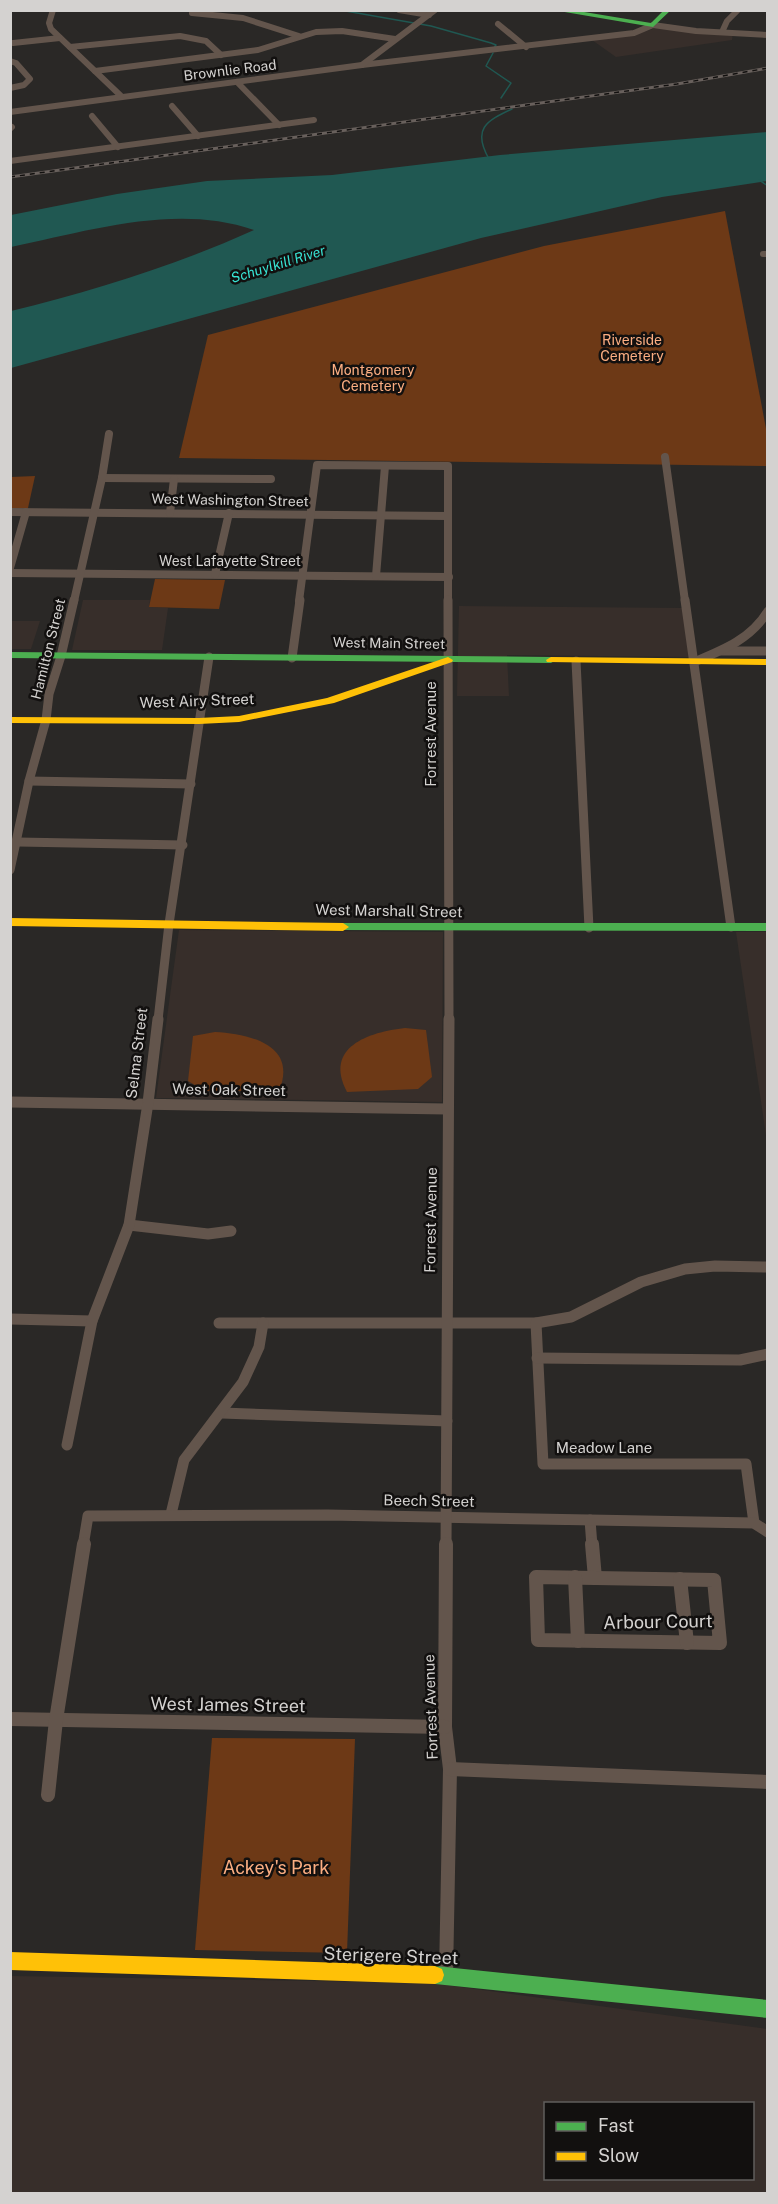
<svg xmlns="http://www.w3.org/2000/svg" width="778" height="2204" viewBox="0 0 778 2204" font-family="'Public Sans',sans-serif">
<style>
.built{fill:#372e2a;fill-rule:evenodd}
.green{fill:#6d3916}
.water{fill:#205852}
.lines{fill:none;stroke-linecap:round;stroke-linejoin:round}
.stream{stroke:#205852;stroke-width:1.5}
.street-far4{stroke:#63554c;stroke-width:6}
.street-far3{stroke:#63554c;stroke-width:8}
.street-far2{stroke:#63554c;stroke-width:9}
.street-far1{stroke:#63554c;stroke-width:11}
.street{stroke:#63554c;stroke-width:14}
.fast{fill:#4caf50;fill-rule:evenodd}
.slow{fill:#ffc107;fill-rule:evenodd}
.rail-casing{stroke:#68605c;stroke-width:3}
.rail{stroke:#12100f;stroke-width:1.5;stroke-dasharray:5;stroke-linecap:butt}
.labels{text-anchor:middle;stroke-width:5;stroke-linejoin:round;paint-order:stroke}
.far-street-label{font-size:14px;fill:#d4d2d0;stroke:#12100f}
.far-water-label{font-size:14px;font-style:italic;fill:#38e4d4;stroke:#12100f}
.far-park-label{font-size:14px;fill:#fcae82;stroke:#12100f}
.street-label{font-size:15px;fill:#d4d2d0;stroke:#12100f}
.near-street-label{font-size:18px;fill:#d4d2d0;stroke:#12100f}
.near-park-label{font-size:18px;fill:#fcae82;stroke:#12100f}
</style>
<rect width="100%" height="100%" fill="#2a2826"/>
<g class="built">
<path d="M656 28 733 34 732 40 616 57 592 40 640 33Z"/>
<path d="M83 600H150L149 607 168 608 162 650H72Z"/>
<path d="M459 606 683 608 689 657 507 655 509 696H457Z"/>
<path d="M11 621H40L31 649H11Z"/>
<path d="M179 930 443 932 442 1102 156 1098Z"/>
<path d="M736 932H767V1142Z"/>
<path d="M11 1976 431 1983 767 2029V2193L11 2194ZM546 2104H752V2178H546Z"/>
</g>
<g class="green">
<path d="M725 211 767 434V466L179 458 208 335 544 246Z"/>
<path d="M35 476 28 508H11V477Z"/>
<path d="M155 579 225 580 219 609 149 607Z"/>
<path d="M405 1028 426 1030 432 1077 418 1089 347 1092C323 1047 369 1032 405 1028Z"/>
<path d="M215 1032C250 1034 298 1045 279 1091H205L188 1081 193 1036Z"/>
<path d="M212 1738 355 1739 347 1953 195 1950Z"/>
</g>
<path class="water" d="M767 132V181L662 197 481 238 11 368V311C93 291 177 265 254 230 176 203 89 231 11 247V215L117 194 207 181 332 175 500 155Z"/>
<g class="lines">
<g class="stream">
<path d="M340 10 431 26 491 43 496 45 494 48"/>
<path d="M493 53 486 66 511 83 501 98"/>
<path d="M489 159C472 129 486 121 512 109"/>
<path d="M759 180 768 186"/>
</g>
<g class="street-far4">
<path d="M53 10 49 23 51 29 121 96"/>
<path d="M399 10 429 15"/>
<path d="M192 13 243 18 299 36"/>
<path d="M498 24 526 47"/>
<path d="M722 32 727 21 738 10"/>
<path d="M13 43 60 38"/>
<path d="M70 47 180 36 206 41 221 55"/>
<path d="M10 61 16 63 30 79 24 85 10 88"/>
<path d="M362 65 634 33 653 25 696 31 768 35"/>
<path d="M95 71 258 50 316 32 342 31 395 39"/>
<path d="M237 82 279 125"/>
<path d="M172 106 198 136"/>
<path d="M10 112 362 65 435 10"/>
<path d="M92 116 118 147"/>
<path d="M10 129 12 127"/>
<path d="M10 161 314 120"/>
<path d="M763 254H768"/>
</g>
<g class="street-far3">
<path d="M665 457 685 601"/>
<path d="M102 478 271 479"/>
<path d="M10 512 448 516"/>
<path d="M170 513 174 479"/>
<path d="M10 568 26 512"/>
<path d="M10 573 449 577"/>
<path d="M215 574 229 513"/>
<path d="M376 576 385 466"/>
<path d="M74 601 102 478 109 434"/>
<path d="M299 601 317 465 448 466V601"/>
</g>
<g class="street-far2">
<path d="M448 600 449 1020"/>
<path d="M685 600 731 927"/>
<path d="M721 651H768"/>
<path d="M292 658 300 600"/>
<path d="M576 661 589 928"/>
<path d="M694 662C723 650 751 639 768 611"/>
<path d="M29 781 191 784"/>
<path d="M18 842 183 845"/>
<path d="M10 870 29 781 46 720 49 694 61 656 74 600"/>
<path d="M158 1020 169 924 209 657"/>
</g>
<g class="street-far1">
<path d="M10 1102 447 1109"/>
<path d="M129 1225 208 1234 231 1231"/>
<path d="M10 1319 92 1321"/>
<path d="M219 1323H536L571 1317 641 1282 685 1269 715 1266 768 1267"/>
<path d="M536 1323 543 1464H746L754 1523"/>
<path d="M537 1358 740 1360 768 1354"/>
<path d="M222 1413 447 1421"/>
<path d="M67 1445 92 1321 129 1225 148 1103 158 1019"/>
<path d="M171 1514 184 1460 243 1382 259 1347 263 1323"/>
<path d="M590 1520 592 1546"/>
<path d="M83 1546 88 1516 328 1515 754 1523 768 1532"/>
<path d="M446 1546 449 1019"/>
</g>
<g class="street">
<path d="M446 1544 445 1727 450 1769 446 1975"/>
<path d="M592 1544 595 1578"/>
<path d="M536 1577 714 1580 720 1643 538 1640Z"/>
<path d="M575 1577 578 1641"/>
<path d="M680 1579 687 1643"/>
<path d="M10 1719 445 1727"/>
<path d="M450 1769 768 1782"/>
<path d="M48 1795 56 1720 84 1544"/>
</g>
<g class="fast">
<path d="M553 10H572L651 23 664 10H671L653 27Z"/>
<path d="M10 652 551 657 556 660 551 663 10 658Z"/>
<path d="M343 923H768V931L339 930 337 927 339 924Z"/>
<path d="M435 1966 768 2000V2018L435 1984 428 1981 426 1975 428 1969Z"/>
</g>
<g class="slow">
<path d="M448 657 453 660 452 662 334 703 239 722 199 724 10 723V717L199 718 239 716 327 698Z"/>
<path d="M551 657 768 659V665L547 662 546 660Z"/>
<path d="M10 918 343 923 349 927 343 931 10 926Z"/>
<path d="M10 1952 435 1966 442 1969 444 1975 442 1981 435 1984 10 1970Z"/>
</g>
<g class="rail-casing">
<path id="rail" d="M10 177 677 84 768 68"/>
</g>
<use href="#rail" class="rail"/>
</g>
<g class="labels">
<g class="far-street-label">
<text transform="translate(230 70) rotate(-7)" y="5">Brownlie Road</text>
<text transform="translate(230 500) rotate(1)" y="5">West Washington Street</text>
<text x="230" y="566">West Lafayette Street</text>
<text transform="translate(389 643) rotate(1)" y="5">West Main Street</text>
<text transform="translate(48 649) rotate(-76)" y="5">Hamilton Street</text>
</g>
<g class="far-water-label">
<text transform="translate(278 264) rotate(-17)" y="5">Schuylkill River</text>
</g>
<g class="far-park-label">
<text x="632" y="345">Riverside<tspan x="632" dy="16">Cemetery</tspan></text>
<text x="373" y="375">Montgomery<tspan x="373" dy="16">Cemetery</tspan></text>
</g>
<g class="street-label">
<text transform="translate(197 701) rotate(-2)" y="5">West Airy Street</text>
<text transform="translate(431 734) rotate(-90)" y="5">Forrest Avenue</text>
<text transform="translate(389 911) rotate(1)" y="5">West Marshall Street</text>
<text transform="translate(137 1053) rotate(-83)" y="5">Selma Street</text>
<text transform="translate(229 1090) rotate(1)" y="5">West Oak Street</text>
<text transform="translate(431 1220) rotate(-89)" y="5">Forrest Avenue</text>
<text x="604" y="1453">Meadow Lane</text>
<text transform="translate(429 1501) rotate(1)" y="5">Beech Street</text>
<text transform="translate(431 1707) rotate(-92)" y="5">Forrest Avenue</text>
</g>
<g class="near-street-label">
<text transform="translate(658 1622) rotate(-1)" y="6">Arbour Court</text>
<text transform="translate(228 1705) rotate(1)" y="6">West James Street</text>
<text transform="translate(391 1956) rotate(2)" y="6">Sterigere Street</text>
</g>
<g class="near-park-label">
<text x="276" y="1874">Ackey's Park</text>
</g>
</g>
<rect width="778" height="2204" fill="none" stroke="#d4d2d0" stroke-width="24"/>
<rect x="544" y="2102" width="210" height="78" fill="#12100f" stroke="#605e5c" stroke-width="1.5"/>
<rect x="556" y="2122" width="30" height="9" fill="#4caf50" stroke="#605e5c" stroke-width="1.5"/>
<text x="598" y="2132" font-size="18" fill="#d4d2d0">Fast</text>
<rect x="556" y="2152" width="30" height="9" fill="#ffc107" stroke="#605e5c" stroke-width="1.5"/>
<text x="598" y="2162" font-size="18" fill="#d4d2d0">Slow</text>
</svg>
